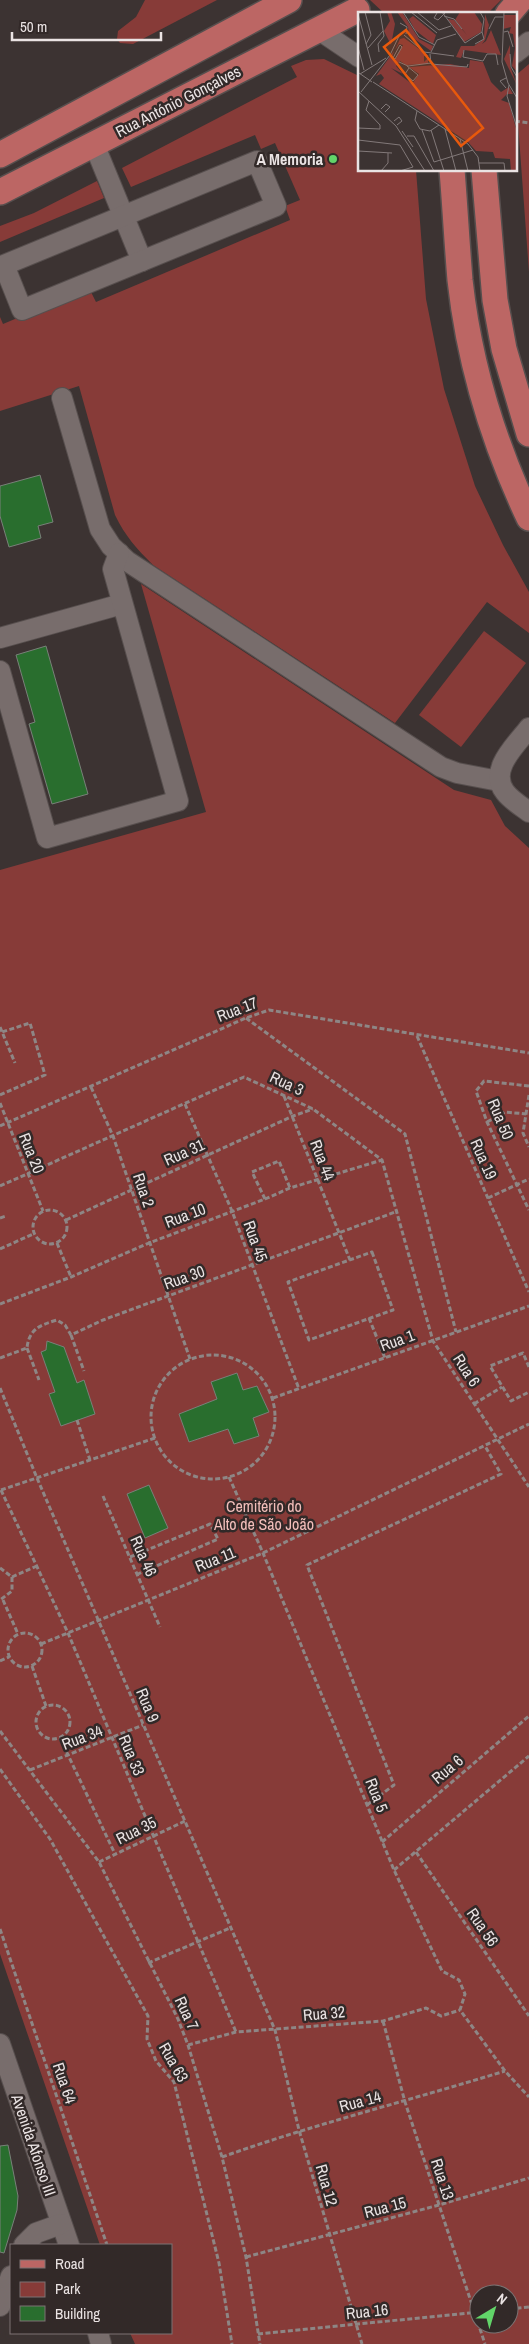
<svg xmlns="http://www.w3.org/2000/svg" width="529" height="2344" viewBox="0 0 529 2344" font-family="'Archivo Narrow',sans-serif">
<style>
.green{fill:#873b38;fill-rule:evenodd}
.building{fill:#296e2e;stroke:#798079}
.lines{fill:none;stroke-linecap:round;stroke-linejoin:round}
.minor-casing{stroke:#574f4e;stroke-width:22}
.major-casing{stroke:#574f4e;stroke-width:28}
.path{stroke:#8e8685;stroke-width:3;stroke-dasharray:5 2.5;stroke-linecap:butt}
.minor{stroke:#786d6c;stroke-width:20}
.major{stroke:#bc6664;stroke-width:25}
.poi-dot{fill:#62d469;stroke:#322928;stroke-width:2}
.labels{text-anchor:middle;stroke-width:5;stroke-linejoin:round;paint-order:stroke}
.street-label{font-size:16px;fill:#eae3e3;stroke:#322928}
.poi-label{font-size:16px;font-weight:bold;fill:#eae3e3;stroke:#322928;text-anchor:end}
.park-label{font-size:16px;fill:#f2beba;stroke:#322928}
.inset-road{fill:none;stroke:#827979;stroke-width:1}
.view{fill:#e8590c;fill-opacity:0.15;stroke:#e8590c;stroke-width:2.5}
.inset-edge{fill:none;stroke:#eae3e3;stroke-width:2.5}
</style>
<rect width="100%" height="100%" fill="#3c3332"/>
<g class="green">
<path d="M145 0H217L133 44 120 43 117 39 118 31 136 17Z"/>
<path d="M370 0H501L487 14H385Z"/>
<path d="M324 59 359 76V170H416L426 299 444 389 475 486 503 545 529 592V633L487 602 395 723 153 565C137 549 125 536 115 515L79 386 0 411V317L3 324 89 288 96 302 290 220 285 206 300 200 275 143 261 149 255 135 131 187 122 168 297 77 291 66 306 60Z"/>
<path d="M529 64V272L517 110H515V76Z"/>
<path d="M97 181 104 198 0 242V226L34 213Z"/>
<path d="M141 584 454 790 491 800 505 826 529 848V2344H135L130 2333H171V2245H100L0 1954V870L206 812ZM479 2294H509V2324H479Z"/>
<path d="M484 631 526 663 461 747 419 715Z"/>
</g>
<g class="building">
<path d="M40 475 53 522 38 526 41 538 9 547 0 516V486Z"/>
<path d="M46 646 88 794 52 804 29 724 35 722 16 655Z"/>
<path d="M47 1341 64 1347 77 1383 84 1380 95 1414 61 1426 49 1394 55 1392 41 1352 46 1350Z"/>
<path d="M237 1373 243 1390 257 1386 269 1412 253 1418 259 1436 234 1444 228 1429 189 1442 179 1414 217 1399 211 1382Z"/>
<path d="M149 1485 168 1528 145 1538 127 1494Z"/>
<path d="M8 2145 18 2196 17 2210 4 2253 0 2252V2146Z"/>
</g>
<g class="lines">
<g class="minor-casing">
<g id="minor">
<path d="M319 30 359 57"/>
<path d="M515 53 529 42"/>
<path d="M94 144 142 261"/>
<path d="M257 161 276 206 22 310 4 265Z"/>
<path d="M62 398 100 529 111 546 127 561 441 767 457 773 499 781"/>
<path d="M0 638 122 604"/>
<path d="M0 671 47 838 178 801 113 569 119 553"/>
<path d="M529 728C516 745 488 770 505 792 511 800 521 806 529 812"/>
<path d="M0 2044 69 2245"/>
<path d="M24 2245 36 2233 61 2224"/>
<path d="M0 2306 11 2276"/>
<path d="M98 2333 101 2344"/>
</g>
</g>
<g class="major-casing">
<g id="major">
<path d="M508 14 520 0"/>
<path d="M0 155 289 0"/>
<path d="M452 170C455 207 457 244 460 280 469 362 494 444 529 518"/>
<path d="M484 170 495 300 504 349 529 434"/>
<path d="M0 192 357 10"/>
</g>
</g>
<g class="path">
<path d="M515 121 529 123"/>
<path d="M246 1018 405 1134 456 1332"/>
<path d="M0 1027 15 1063"/>
<path d="M417 1036 529 1292"/>
<path d="M529 1086 484 1081 476 1091 487 1122 529 1210"/>
<path d="M91 1087 113 1136 190 1359"/>
<path d="M0 1095 45 1075 30 1023 2 1032"/>
<path d="M529 1095 523 1133 529 1147"/>
<path d="M284 1096 350 1260"/>
<path d="M0 1103 43 1211"/>
<path d="M185 1104 232 1211 299 1389"/>
<path d="M487 1122 505 1112 526 1114"/>
<path d="M0 1126 246 1018 269 1010 529 1053"/>
<path d="M0 1186 244 1077 313 1109 382 1160 433 1341 529 1487"/>
<path d="M488 1198 529 1179"/>
<path d="M265 1199 252 1172 279 1161 290 1188"/>
<circle cx="50" cy="1227" r="17"/>
<path d="M0 1218 6 1216"/>
<path d="M66 1220 293 1116 313 1109"/>
<path d="M57 1243 71 1277"/>
<path d="M0 1249 33 1234"/>
<path d="M372 1252 393 1310 309 1340 288 1282Z"/>
<path d="M0 1304 71 1277 149 1243 265 1199 290 1188 382 1160"/>
<path d="M369 1318 385 1358"/>
<path d="M71 1335 84 1371"/>
<path d="M27 1348 39 1380"/>
<circle cx="213" cy="1417" r="62"/>
<path d="M0 1358 27 1348C29 1329 40 1325 57 1320L65 1325 71 1335 103 1320 398 1211"/>
<path d="M529 1367 523 1353 490 1366 511 1401 529 1392"/>
<path d="M0 1388 37 1478 275 2030 299 2130 362 2344"/>
<path d="M273 1398 529 1306"/>
<path d="M474 1404 502 1387"/>
<path d="M77 1420 90 1460"/>
<path d="M229 1477 263 1553 394 1870 442 1971 459 1980 465 1994 460 2010 505 2071 529 2097"/>
<path d="M1 1490 68 1633 236 2032"/>
<path d="M1 1490 155 1438"/>
<path d="M103 1496 160 1627"/>
<path d="M130 1557 210 1524 218 1539 138 1574"/>
<path d="M0 1568 12 1577V1591L0 1600"/>
<path d="M12 1577 37 1566"/>
<path d="M3 1600 18 1634"/>
<circle cx="25" cy="1650" r="17"/>
<path d="M41 1644 263 1553 529 1424"/>
<path d="M0 1661 9 1657"/>
<path d="M32 1666 46 1706"/>
<circle cx="53" cy="1722" r="17"/>
<path d="M0 1731 99 1862 178 2019 188 2045 222 2157 246 2257 260 2344"/>
<path d="M60 1738 115 1854"/>
<path d="M0 1769 50 1839 148 2016 147 2039 156 2061 174 2082 219 2263 232 2344"/>
<path d="M30 1770 143 1725"/>
<path d="M367 1805 394 1785 307 1565 501 1474 485 1446"/>
<path d="M382 1842 529 1716"/>
<path d="M416 1852 529 2016"/>
<path d="M99 1862 185 1821"/>
<path d="M394 1870 529 1756"/>
<path d="M0 1929 107 2245"/>
<path d="M148 1963 230 1928"/>
<path d="M383 2021 405 2102 485 2344"/>
<path d="M188 2045 236 2032 383 2021 426 2008 441 2016 460 2010"/>
<path d="M222 2157C315 2124 411 2100 505 2071"/>
<path d="M246 2257 439 2205 529 2178"/>
<path d="M509 2309 529 2307"/>
<path d="M258 2334 479 2312"/>
</g>
<use href="#minor" class="minor"/>
<use href="#major" class="major"/>
</g>
<circle class="poi-dot" cx="333" cy="159" r="5"/>
<g class="labels">
<g class="street-label">
<text transform="translate(178 101) rotate(-27)" y="6">Rua António Gonçalves</text>
<text transform="translate(237 1009) rotate(-21)" y="6">Rua 17</text>
<text transform="translate(287 1083) rotate(25)" y="6">Rua 3</text>
<text transform="translate(501 1119) rotate(67)" y="6">Rua 50</text>
<text transform="translate(184 1152) rotate(-24)" y="6">Rua 31</text>
<text transform="translate(32 1153) rotate(68)" y="6">Rua 20</text>
<text transform="translate(484 1159) rotate(66)" y="6">Rua 19</text>
<text transform="translate(323 1160) rotate(69)" y="6">Rua 44</text>
<text transform="translate(144 1190) rotate(71)" y="6">Rua 2</text>
<text transform="translate(185 1215) rotate(-21)" y="6">Rua 10</text>
<text transform="translate(256 1241) rotate(70)" y="6">Rua 45</text>
<text transform="translate(184 1277) rotate(-20)" y="6">Rua 30</text>
<text transform="translate(397 1340) rotate(-20)" y="6">Rua 1</text>
<text transform="translate(467 1370) rotate(57)" y="6">Rua 6</text>
<text transform="translate(144 1556) rotate(66)" y="6">Rua 46</text>
<text transform="translate(215 1559) rotate(-22)" y="6">Rua 11</text>
<text transform="translate(148 1705) rotate(67)" y="6">Rua 9</text>
<text transform="translate(82 1737) rotate(-21)" y="6">Rua 34</text>
<text transform="translate(132 1755) rotate(67)" y="6">Rua 33</text>
<text transform="translate(447 1769) rotate(-40)" y="6">Rua 6</text>
<text transform="translate(377 1795) rotate(68)" y="6">Rua 5</text>
<text transform="translate(136 1830) rotate(-26)" y="6">Rua 35</text>
<text transform="translate(483 1927) rotate(55)" y="6">Rua 56</text>
<text transform="translate(187 2013) rotate(65)" y="6">Rua 7</text>
<text transform="translate(324 2013) rotate(-5)" y="6">Rua 32</text>
<text transform="translate(174 2062) rotate(60)" y="6">Rua 63</text>
<text transform="translate(65 2083) rotate(71)" y="6">Rua 64</text>
<text transform="translate(360 2101) rotate(-15)" y="6">Rua 14</text>
<text transform="translate(34 2145) rotate(71)" y="6">Avenida Afonso III</text>
<text transform="translate(443 2179) rotate(72)" y="6">Rua 13</text>
<text transform="translate(327 2185) rotate(74)" y="6">Rua 12</text>
<text transform="translate(385 2207) rotate(-15)" y="6">Rua 15</text>
<text transform="translate(367 2311) rotate(-6)" y="6">Rua 16</text>
</g>
<g class="poi-label">
<text x="323" y="165">A Memoria</text>
</g>
<g class="park-label">
<text x="264" y="1512">Cemitério do<tspan x="264" dy="18">Alto de São João</tspan></text>
</g>
</g>
<g transform="translate(358 12)">
<rect width="159" height="159" fill="#3c3332"/>
<path d="M29 0H33L37 12 33 33 26 19 32 9ZM39 0H44L61 27 75 34 73 39 51 23 50 15ZM102 0H116L124 12 123 20 106 30 90 7 96 8 109 23 97 8ZM127 2 131 13 127 28 124 32 128 29 133 18 143 43 106 38 103 46 98 45 103 34H116L126 27ZM146 3H159V60L154 54 157 36 155 22 151 21 153 15 145 17ZM55 4 78 23 75 32 57 18 51 7ZM46 26 71 44H66V50L70 46V51L66 52 48 53 42 49 38 54 45 62 33 56 54 72 61 62 51 55 92 52 111 56 112 48 125 50 133 70 143 80 151 75 155 82H149L143 88 151 91 159 120V159H153L152 147 137 146 135 140 118 139 110 130 21 72 26 66 23 62 18 64 36 39 34 45 37 48 45 33 41 32 37 38 42 27ZM152 33V54L159 73 146 47Z" fill="#873b38"/>
<path class="inset-road" d="M7 0 13 23 8 32M22 0 26 24M45 0 61 25 77 33M53 0 79 21M59 0 81 18 93 14M84 0 107 31 124 20 126 7 122 0M146 0 144 50 150 71 159 86M79 1 76 6 80 8 88 0M0 2 14 53M86 4 96 7 104 17M42 11 49 15 48 22M131 17 137 5H145M146 20 150 19 155 35M46 23 66 40 96 44M117 32 126 27 124 20M42 33 44 35 37 47 35 46ZM0 35 6 58M10 36 25 19M106 38 105 45 125 49 129 42H138L140 53M21 40 20 32 26 24M73 40 79 28 98 22M72 42 73 52 109 55 110 52M152 42 153 55 159 65M41 50 50 54 73 51M49 54 60 63 55 69 47 62 51 56M1 61 14 70M2 62 28 46M148 66 142 69 148 76M15 70 110 132 120 145 122 159M151 73 149 84 159 116M0 79 38 114 67 159M3 80 32 43 41 24M23 97 28 92 32 95 27 100M59 99 57 108 62 117 72 119 81 113M36 109 41 105 44 109 39 113M0 116 22 117V113L8 98 11 89M87 117 98 159M64 118 76 150 115 138M73 118 86 159M44 119 55 135M49 124H56L76 159M102 127 110 159M0 128 42 133M42 133 55 155 42 159M0 139 34 141M121 151H146L147 159M23 159 30 151V141"/>
<path class="view" d="M48 18 125 116 103 134 26 35Z"/>
<rect width="159" height="159" class="inset-edge"/>
</g>
<rect x="10" y="2244" width="162" height="90" fill="#322928" stroke="#7c7373"/>
<rect x="20" y="2260" width="25" height="8" fill="#bc6664" stroke="#7c7373"/>
<text x="55" y="2269" font-size="15" fill="#eae3e3">Road</text>
<rect x="20" y="2282" width="25" height="15" fill="#873b38" stroke="#7c7373"/>
<text x="55" y="2294" font-size="15" fill="#eae3e3">Park</text>
<rect x="20" y="2306" width="25" height="15" fill="#296e2e" stroke="#7c7373"/>
<text x="55" y="2319" font-size="15" fill="#eae3e3">Building</text>
<g transform="translate(494 2309) rotate(38)"><circle r="24" fill="#322928" stroke="#7c7373"/>
<path d="M0-4L9 19L0 12L-9 19Z" fill="#62d469"/>
<text y="-8" font-size="14" font-weight="bold" text-anchor="middle" fill="#eae3e3">N</text>
</g>
<path d="M12 32v8h149v-8" fill="none" stroke="#eae3e3" stroke-width="2.5"/>
<text x="20" y="32" font-size="15" fill="#eae3e3" stroke="#322928" stroke-width="4" paint-order="stroke">50 m</text>
</svg>
